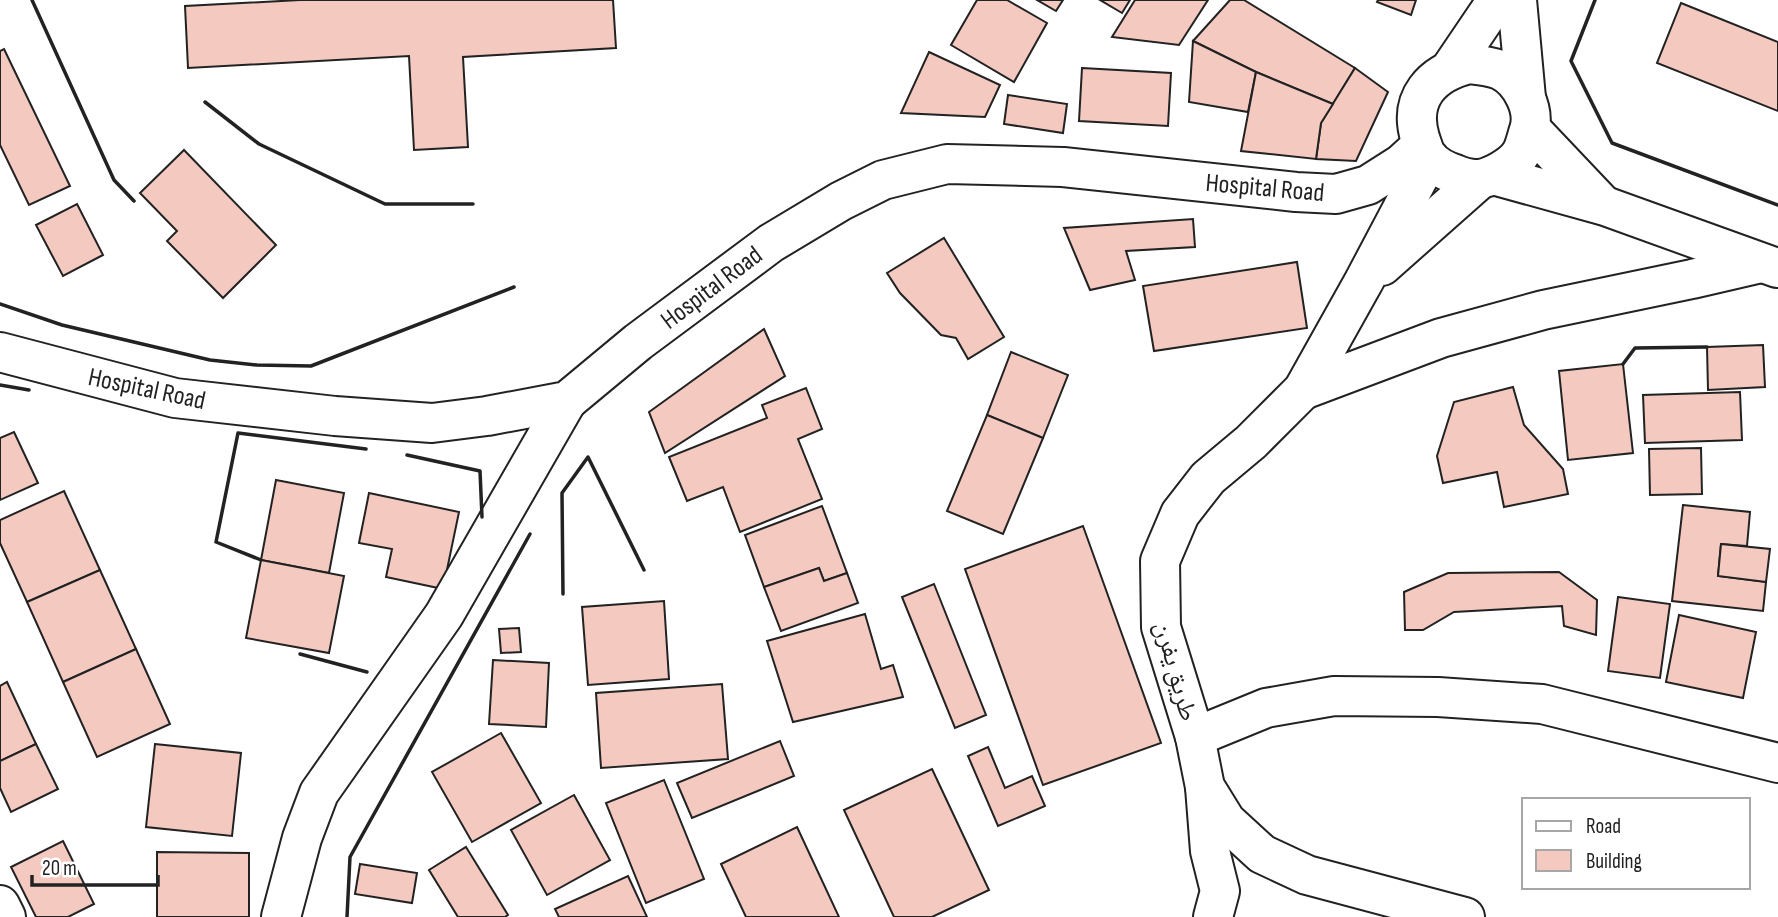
<svg xmlns="http://www.w3.org/2000/svg" width="1778" height="917" viewBox="0 0 1778 917" font-family="'Sofia Sans Condensed','Noto Naskh Arabic',sans-serif">
<style>
.building{fill:#f3c9c0;stroke:#222;stroke-width:2}
.lines{fill:none;stroke-linecap:round;stroke-linejoin:round}
.street-casing{stroke:#222;stroke-width:42}
.secondary-casing{stroke:#222;stroke-width:42}
.street{stroke:#fff;stroke-width:38}
.secondary{stroke:#fff;stroke-width:38}
.wall{stroke:#222;stroke-width:3.5}
.labels{text-anchor:middle;stroke-width:5;stroke-linejoin:round;paint-order:stroke}
.street-label{font-size:26px;fill:#222;stroke:#fff}
</style>
<rect width="100%" height="100%" fill="#fff"/>
<g class="building">
<path d="M300 0H613L616 48 463 57 468 147 414 150 409 56 188 68 185 6Z"/>
<path d="M977 0H1007L1047 23 1014 82 951 45Z"/>
<path d="M1037 0H1063L1056 11Z"/>
<path d="M1100 0H1130L1122 13Z"/>
<path d="M1135 0H1208L1179 45 1112 37Z"/>
<path d="M1230 0H1244L1355 68 1333 104 1256 72 1193 41Z"/>
<path d="M1378 0H1416L1411 15 1377 2Z"/>
<path d="M1681 3 1778 42V111L1657 63Z"/>
<path d="M1193 41 1256 72 1248 112 1189 102Z"/>
<path d="M4 49 70 186 29 205 0 145V51Z"/>
<path d="M929 52 1000 85 985 117 901 113Z"/>
<path d="M1082 68 1171 73 1168 126 1079 121Z"/>
<path d="M1355 68 1388 92 1356 161 1316 159 1321 123Z"/>
<path d="M1256 72 1333 104 1321 123 1316 159 1241 151Z"/>
<path d="M1008 95 1067 104 1063 133 1004 124Z"/>
<path d="M184 150 276 245 223 298 167 241 177 231 140 193Z"/>
<path d="M77 204 103 255 63 276 36 225Z"/>
<path d="M1193 219 1195 247 1126 251 1135 280 1090 290 1064 228Z"/>
<path d="M944 238 1004 337 968 359 956 338 941 335 900 293 887 273Z"/>
<path d="M1297 262 1307 328 1154 351 1143 286Z"/>
<path d="M764 329 785 376 665 453 649 412Z"/>
<path d="M1763 345 1765 387 1708 390 1707 347Z"/>
<path d="M1011 352 1068 375 1043 438 987 415Z"/>
<path d="M1623 364 1633 453 1568 460 1559 371Z"/>
<path d="M1513 387 1524 425 1563 469 1568 494 1504 507 1497 472 1443 483 1437 456 1454 402Z"/>
<path d="M806 388 822 429 798 439 822 499 740 532 723 487 687 501 669 457 767 418 762 405Z"/>
<path d="M1740 392 1742 440 1645 443 1643 395Z"/>
<path d="M987 415 1043 438 1003 534 947 511Z"/>
<path d="M14 432 38 483 0 500V438Z"/>
<path d="M1701 448 1702 494 1650 495 1649 449Z"/>
<path d="M276 480 344 493 329 573 261 560Z"/>
<path d="M64 491 100 570 27 602 0 543V520Z"/>
<path d="M369 493 459 512 443 589 386 577 392 549 359 543Z"/>
<path d="M1683 505 1750 512 1747 546 1721 544 1718 576 1766 582 1763 611 1672 601Z"/>
<path d="M822 506 847 573 824 581 819 568 764 587 745 535Z"/>
<path d="M1083 526 1161 743 1043 785 965 569Z"/>
<path d="M1721 544 1770 549 1766 582 1718 576Z"/>
<path d="M261 560 344 576 329 653 246 638Z"/>
<path d="M819 568 824 581 847 573 858 603 781 631 764 587Z"/>
<path d="M100 570 136 649 63 682 27 602Z"/>
<path d="M1559 572 1597 600 1596 635 1564 626 1562 606 1454 612 1423 630H1405L1404 592 1448 573Z"/>
<path d="M934 584 986 715 955 728 902 597Z"/>
<path d="M1618 597 1670 604 1660 678 1608 671Z"/>
<path d="M664 601 669 679 588 685 582 607Z"/>
<path d="M865 614 881 669 893 665 903 697 793 722 767 641Z"/>
<path d="M1679 615 1756 632 1743 698 1666 682Z"/>
<path d="M519 628 521 652 501 653 499 629Z"/>
<path d="M136 649 170 724 97 757 63 682Z"/>
<path d="M493 660 549 663 546 727 489 724Z"/>
<path d="M7 682 36 744 0 761V686Z"/>
<path d="M722 684 728 759 601 768 596 693Z"/>
<path d="M501 733 541 803 472 842 432 772Z"/>
<path d="M780 741 794 776 692 818 677 783Z"/>
<path d="M36 744 58 789 11 812 0 788V761Z"/>
<path d="M155 744 241 753 232 836 146 827Z"/>
<path d="M988 747 1005 788 1032 776 1045 806 998 826 968 756Z"/>
<path d="M932 769 989 890 932 917H894L844 810Z"/>
<path d="M664 780 704 879 646 903 606 803Z"/>
<path d="M574 795 610 860 547 895 511 830Z"/>
<path d="M797 827 839 917H746L721 864Z"/>
<path d="M63 841 94 904 68 917H36L11 867Z"/>
<path d="M466 847 508 915 505 917H458L429 870Z"/>
<path d="M157 852 249 853V917H157Z"/>
<path d="M360 864 417 873 412 903 355 894Z"/>
<path d="M628 876 647 917H559L555 909Z"/>
</g>
<g class="lines">
<g class="street-casing">
<g id="street">
<path d="M1530 128 1603 205"/>
<path d="M1493 175 1605 206 1777 268"/>
<path d="M0 352 175 398 335 416 432 423 487 416 567 401 638 342 771 243 841 201 883 180 947 164 1063 167 1296 192 1336 194 1368 185 1401 164 1422 145"/>
<path d="M1195 737 1266 708 1334 696 1438 697 1542 704 1778 763"/>
<path d="M1205 787 1210 851 1220 891 1213 917"/>
<path d="M0 905 6 917"/>
<path d="M281 917 302 838 319 793 444 615 567 401"/>
</g>
</g>
<g class="secondary-casing">
<g id="secondary">
<path d="M1517 0 1526 98"/>
<path d="M1469 64C1480 65 1490 66 1500 70 1521 80 1537 111 1528 133 1526 140 1524 148 1521 153 1514 165 1489 180 1476 179 1469 179 1462 177 1455 174 1446 171 1434 165 1428 157 1424 152 1422 144 1420 138 1408 98 1432 73 1469 64Z"/>
<path d="M1451 68 1497 0"/>
<path d="M1429 158 1364 281 1303 390 1251 442 1208 478 1180 514 1160 561 1161 627 1195 737 1205 787 1226 821 1262 854 1307 875 1465 917"/>
<path d="M1382 266 1479 180"/>
<path d="M1303 390 1441 338 1543 310 1692 279 1761 263"/>
</g>
</g>
<use href="#street" class="street"/>
<use href="#secondary" class="secondary"/>
<g class="wall">
<path d="M32 0 114 180 134 201"/>
<path d="M1595 0 1571 61 1612 143 1778 205"/>
<path d="M205 102 259 144 385 204H473"/>
<path d="M0 304 62 325 210 360 257 365 311 366 514 287"/>
<path d="M1623 364 1635 348 1707 347"/>
<path d="M0 385 29 390"/>
<path d="M407 455 480 471 482 517"/>
<path d="M261 560 216 542 238 433 366 449"/>
<path d="M563 594 562 493 588 457 644 570"/>
<path d="M300 654 367 672"/>
<path d="M347 917 350 857 530 534"/>
</g>
</g>
<g class="labels">
<g class="street-label">
<text transform="translate(1265 187) rotate(5)" y="9">Hospital Road</text>
<text transform="translate(711 287) rotate(-37)" y="9">Hospital Road</text>
<text transform="translate(147 388) rotate(12)" y="9">Hospital Road</text>
<text transform="translate(1177 671) rotate(75)" y="9">طريق يفرن</text>
</g>
</g>
<rect x="1522" y="798" width="228" height="91" fill="#ffffff" stroke="#a7a7a7" stroke-width="2"/>
<rect x="1536" y="821" width="35" height="10" fill="#ffffff" stroke="#a7a7a7" stroke-width="2"/>
<text x="1586" y="833" font-size="21" fill="#222222">Road</text>
<rect x="1536" y="850" width="35" height="21" fill="#f3c9c0" stroke="#a7a7a7" stroke-width="2"/>
<text x="1586" y="868" font-size="21" fill="#222222">Building</text>
<path d="M32 875v10h126v-10" fill="none" stroke="#222222" stroke-width="3.5"/>
<text x="42" y="875" font-size="21" fill="#222222" stroke="#ffffff" stroke-width="5" paint-order="stroke">20 m</text>
</svg>
